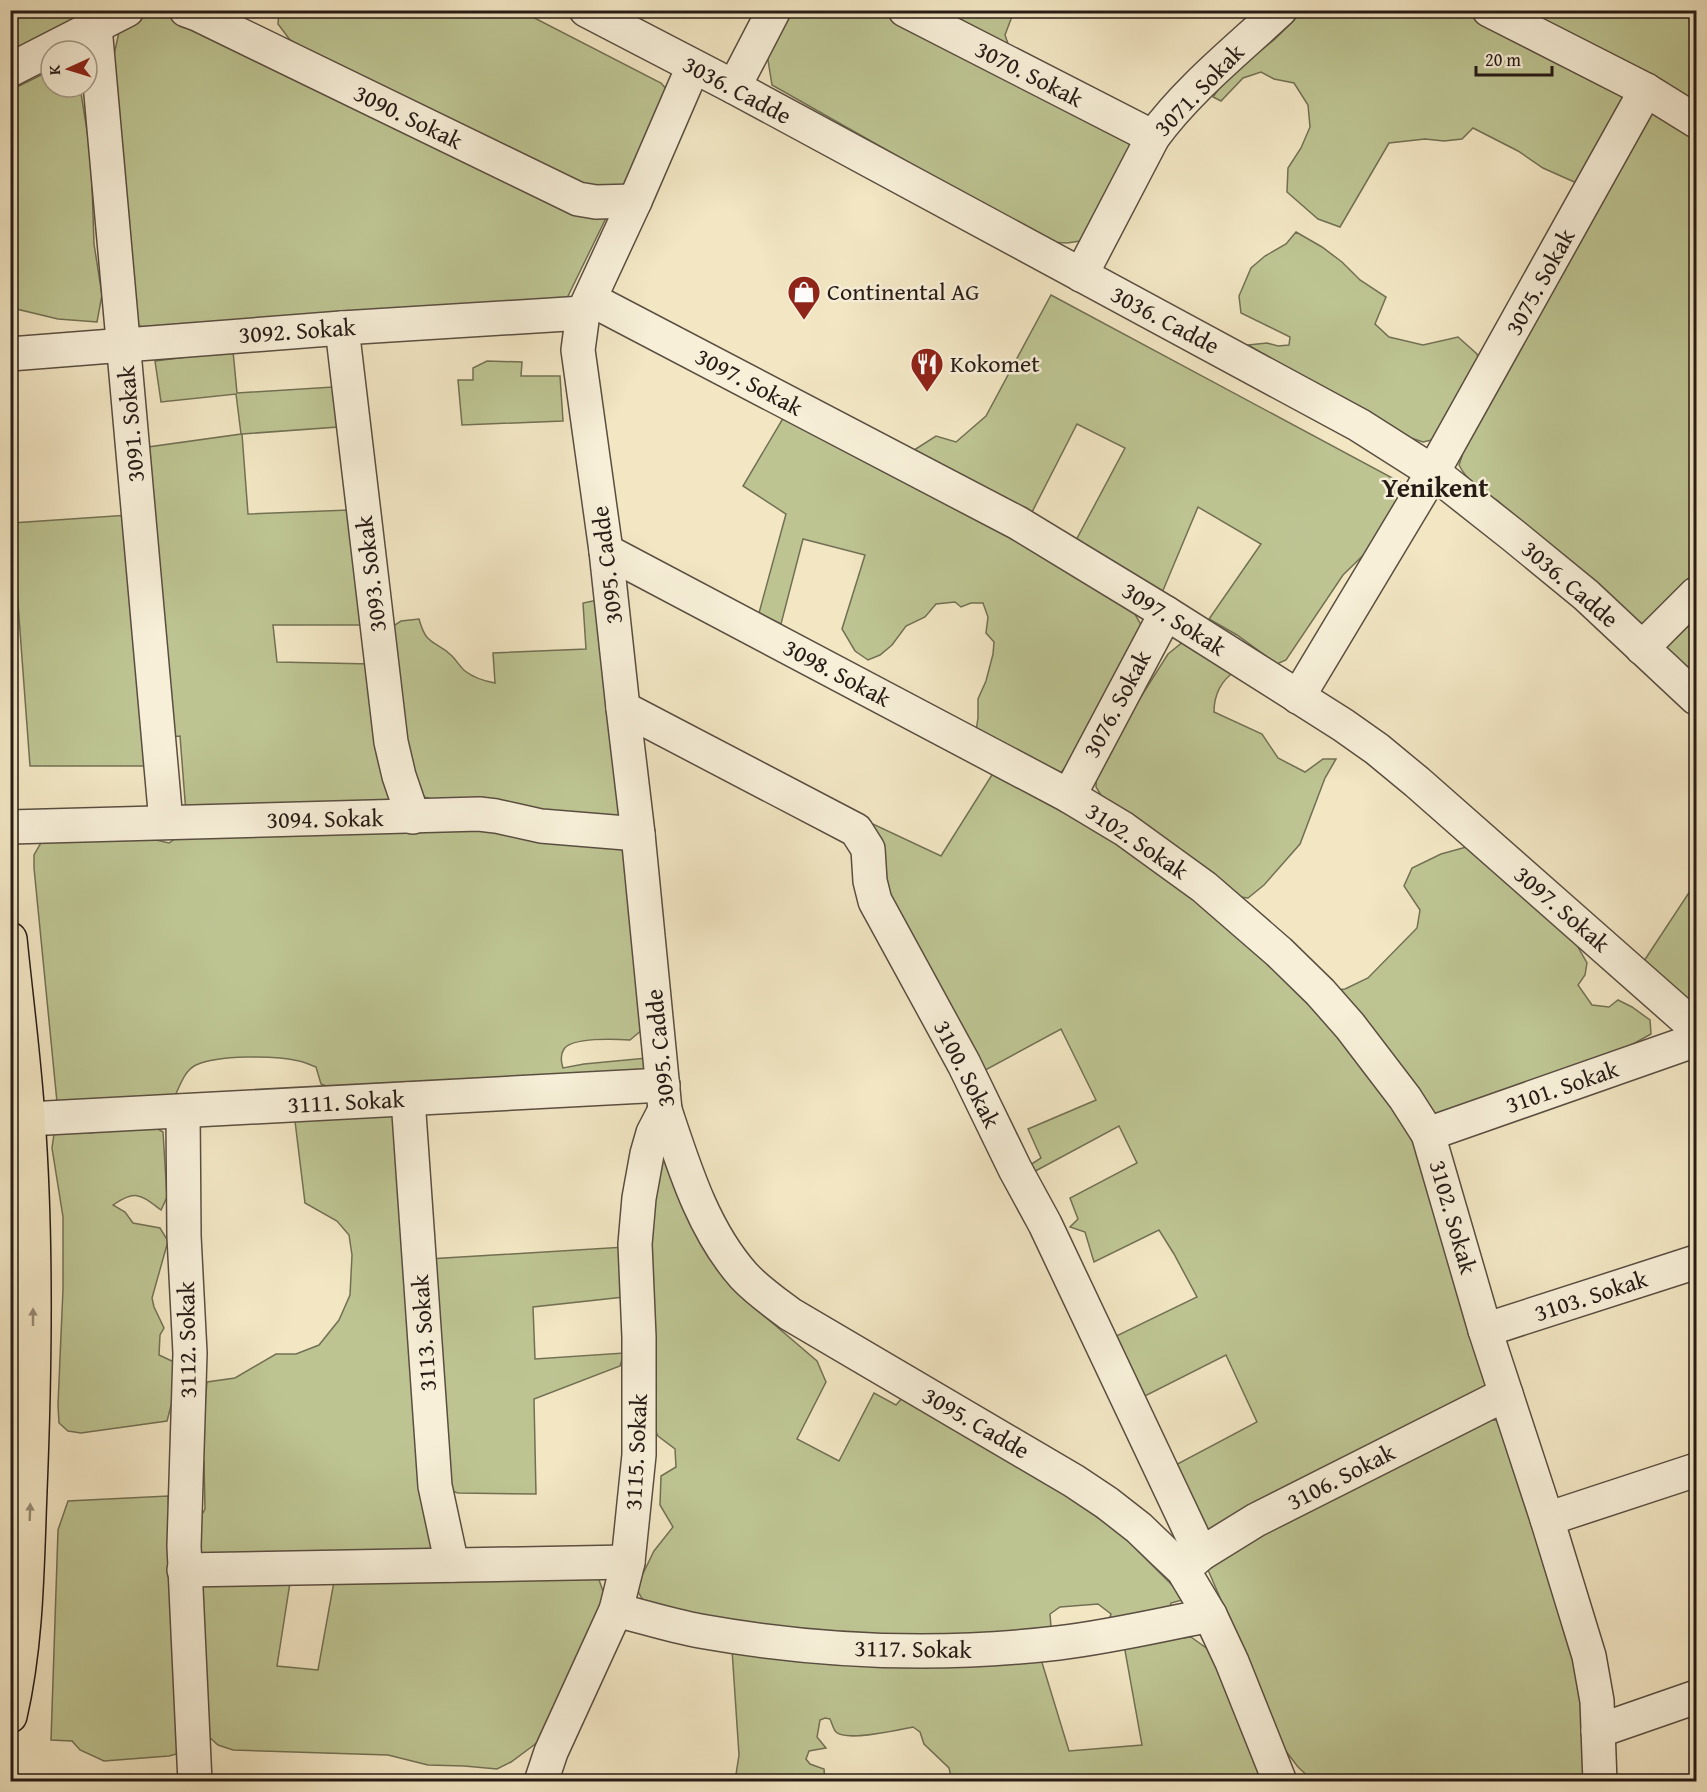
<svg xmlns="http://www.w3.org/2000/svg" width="1707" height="1792" viewBox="0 0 1707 1792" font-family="'Gentium Book Plus',serif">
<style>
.green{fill:#bdc492;stroke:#727054;stroke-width:1.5}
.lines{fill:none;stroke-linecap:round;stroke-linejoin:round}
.minor-casing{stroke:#5a4e41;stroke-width:36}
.major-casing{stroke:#271b16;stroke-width:36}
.minor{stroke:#f7efd8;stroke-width:33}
.major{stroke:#f2e6c3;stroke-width:33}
.oneway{fill:#978b75}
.labels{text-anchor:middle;stroke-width:5;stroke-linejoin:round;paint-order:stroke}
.street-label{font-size:24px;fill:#271b16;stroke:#f7efd8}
.poi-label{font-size:24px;fill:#271b16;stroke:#f7efd8;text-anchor:start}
.quarter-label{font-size:27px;font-weight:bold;fill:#271b16;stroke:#f7efd8}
</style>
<rect width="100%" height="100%" fill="#f2e6c3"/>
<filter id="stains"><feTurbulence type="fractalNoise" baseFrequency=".00333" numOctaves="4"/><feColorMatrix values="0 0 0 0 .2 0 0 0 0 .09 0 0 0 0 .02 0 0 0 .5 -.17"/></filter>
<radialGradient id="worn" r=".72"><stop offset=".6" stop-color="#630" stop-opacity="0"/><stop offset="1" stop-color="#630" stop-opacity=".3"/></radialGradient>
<g class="green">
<path d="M1304 10 1464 11 1510 32 1627 95 1581 185 1543 168 1518 151 1473 128 1462 139 1444 141 1425 139 1389 143 1340 227 1318 219 1287 192 1288 168 1301 148 1310 127 1308 105 1294 83 1274 79 1261 72 1243 78 1221 101 1213 97 1227 77 1275 39Z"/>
<path d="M11 11H99L11 57Z"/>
<path d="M165 11 194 18 607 216 568 296 554 308 146 329 136 324 112 64 119 32 143 13Z"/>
<path d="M279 11H521L661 83 668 91 621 194 605 193 404 105 290 40 278 24Z"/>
<path d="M790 11H885L1135 142 1080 241 1067 243 1049 242 772 85 767 54Z"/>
<path d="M962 11H1014L1005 35 1011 52 954 21Z"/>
<path d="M1523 11H1696V104L1662 80Z"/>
<path d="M51 72V87H80L91 156 94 244 102 295 97 322 58 319 12 308 11 311V90L43 74Z"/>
<path d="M1658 112 1696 136V581L1646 625H1635L1498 501C1482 492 1467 481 1459 465L1462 456 1461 447 1487 399 1504 378 1651 113Z"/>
<path d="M1296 232 1322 247 1342 262 1360 280 1386 297 1375 324 1389 337 1423 345 1458 337 1477 354 1482 374 1436 439 1423 442 1408 437 1248 345 1267 343 1278 346 1289 345 1290 337 1241 313 1239 296 1251 268 1265 256 1286 244Z"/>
<path d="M1051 295 1411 488 1384 535 1343 575 1286 660 1277 664 1237 635 1209 619 1261 544 1198 507 1159 600 1074 544 1125 448 1077 424 1030 516 911 452 936 436 956 442 986 416Z"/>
<path d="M233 351 237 393 333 387 338 427 242 434 248 514 349 510 368 625H273L277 662 372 664 394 808 186 813 180 736 171 737 141 448 241 434 236 394 161 402 155 361Z"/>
<path d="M487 361 522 362 521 376H560L563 421 462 425 458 380H473V368Z"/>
<path d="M785 415 1126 599 1146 633 1085 742 1060 774 975 737 978 718V699L986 681 993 654 994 642 986 633 988 617 983 603H971L961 607 955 602 936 604 925 617 906 626 892 645 880 655 868 660 855 651 842 629 865 555 803 539 781 624 759 613 786 514 743 486Z"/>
<path d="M129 515 146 766H30L12 523Z"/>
<path d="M598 600 621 814 605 823 449 803 424 797 411 774 390 628 401 621 419 619C427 648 435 639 452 656 457 661 460 667 465 671 474 678 484 681 495 683L493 653 586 649 583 603Z"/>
<path d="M1696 606V683L1664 653 1663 638Z"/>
<path d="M1183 642 1235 671C1221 681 1214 695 1214 712L1262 734 1278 758 1305 772 1323 759H1336L1325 778 1300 844 1264 885 1248 898 1232 896 1110 810 1096 787 1097 766 1168 654Z"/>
<path d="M995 770 1144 856 1217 910 1326 1019 1415 1133 1488 1381 1483 1390 1210 1534 1168 1469 1257 1422 1226 1355 1137 1400 1110 1339 1197 1297 1174 1254 1159 1230 1094 1262 1085 1232 1070 1227 1078 1219 1070 1198 1137 1163 1119 1126 1028 1175 1030 1165 1041 1158 1028 1129 1096 1100 1061 1029 978 1074 887 899 873 824 941 856Z"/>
<path d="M469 828 625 841 643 1029 630 1040C616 1039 572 1037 564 1049 560 1055 561 1062 563 1068L584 1064 647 1058 652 1077 334 1089 321 1084 316 1067C310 1065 305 1062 299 1061 275 1055 218 1055 196 1065 185 1070 180 1085 175 1096L57 1102 34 868V855L46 834 143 837 169 843 182 834Z"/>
<path d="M1477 844 1567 928 1587 963 1585 975 1578 985 1592 1005 1609 1007 1618 1000 1632 1007 1650 1020 1651 1034 1626 1048 1437 1115 1424 1112 1335 990 1345 989 1368 978 1417 928 1420 910 1404 886 1412 868 1441 854Z"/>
<path d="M1696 882V1018L1642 964Z"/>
<path d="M400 1107 435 1551 200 1557 193 1530 205 1509 204 1462 201 1448 207 1382 235 1378 276 1354H296L319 1345 339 1320 350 1295 352 1255 349 1235 337 1221 305 1203 294 1113Z"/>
<path d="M148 1123 163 1132 167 1197 161 1210C141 1195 136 1189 113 1205L125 1212 133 1223 160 1228 168 1241 152 1298 154 1307 164 1328 160 1335 159 1355 174 1362 172 1402 167 1421 81 1433 68 1431 59 1423 58 1405 63 1289V1217L52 1148 54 1134 63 1130 91 1133 122 1125Z"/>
<path d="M664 1151 755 1308 817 1361 826 1382 797 1439 839 1461 874 1393 896 1405 903 1397 986 1440 1120 1533 1177 1590 1182 1600 1171 1603 1169 1609 1108 1623 1111 1614 1098 1604 1060 1607 1050 1614 1051 1627 903 1642 687 1614 644 1602 636 1588 654 1551 673 1527 660 1505 661 1476 676 1467 675 1449 658 1436 651 1421 642 1266Z"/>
<path d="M625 1247 624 1297 533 1307 535 1359 624 1353 620 1366 534 1399 536 1494 458 1493 441 1488 428 1259Z"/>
<path d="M1494 1420 1505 1422 1546 1557 1588 1714 1592 1781H1313L1298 1767 1266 1725 1234 1630 1208 1570 1216 1561 1236 1545 1481 1421Z"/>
<path d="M168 1496 184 1752 169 1756 104 1761 80 1750 72 1741 51 1740 58 1530 68 1501Z"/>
<path d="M597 1574 605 1597 551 1729 534 1745 511 1762 497 1769 464 1766 428 1765 388 1755 233 1750 218 1745 208 1736 202 1582 291 1576 277 1666 318 1670 335 1576Z"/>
<path d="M1191 1637 1209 1650 1264 1781H952L949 1768 924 1744 920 1732 913 1727C898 1730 846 1742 836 1732 833 1729 832 1723 830 1719L825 1718 820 1720 817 1737 826 1748 809 1751 806 1759 810 1764 824 1769 825 1781H735L739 1755 732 1650 800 1661 854 1662 1040 1656 1069 1751 1142 1745 1124 1645Z"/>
</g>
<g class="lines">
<g class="minor-casing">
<g id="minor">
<path d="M186 10 197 14 578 199 596 202 635 201"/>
<path d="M586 10 734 87 1359 425 1433 472 1514 536 1586 595 1696 698"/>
<path d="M905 10 1153 137"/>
<path d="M1489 10 1646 90 1696 121"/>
<path d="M95 27 166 822"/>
<path d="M693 67 635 201 583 313 578 350 606 551 623 708 638 834 665 1110C684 1167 703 1230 744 1276 757 1290 774 1302 790 1314L1074 1481 1107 1503 1139 1528 1165 1553 1183 1570 1210 1615 1232 1662 1280 1782"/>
<path d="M10 70 127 10"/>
<path d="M734 87 774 10"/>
<path d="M1081 275 1153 137C1188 89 1236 51 1280 10"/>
<path d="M590 299 1018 523 1166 613 1343 725 1377 749 1417 782 1696 1028"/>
<path d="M342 328 391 742 399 776 413 817"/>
<path d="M10 354 342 328 583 313"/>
<path d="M606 551 1069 796 1124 829 1204 887 1279 952 1320 992 1350 1026 1405 1098 1428 1134 1485 1330 1547 1519 1589 1656 1597 1701 1600 1782"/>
<path d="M1642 648 1696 594"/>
<path d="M1298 697 1433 472 1646 90"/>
<path d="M623 708 856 830 868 849 870 881 875 901 964 1064 1015 1169 1045 1224 1201 1554"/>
<path d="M1069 796 1166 613"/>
<path d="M10 827 479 814 496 816 541 826 638 834"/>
<path d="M408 1099 435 1486 452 1565"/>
<path d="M183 1111 184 1236 190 1353 184 1546 195 1782"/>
<path d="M28 1119 663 1085"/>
<path d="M1428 1134 1696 1040"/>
<path d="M1485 1330 1696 1262"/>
<path d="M1547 1519 1696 1470"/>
<path d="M1186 1567 1201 1554 1256 1520 1506 1394"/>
<path d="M184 1570 628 1562"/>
<path d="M616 1610C644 1617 672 1626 700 1631 818 1652 939 1657 1058 1643 1109 1637 1160 1625 1210 1615"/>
<path d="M1598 1731 1696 1697"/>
<path d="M541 1782 551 1752 616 1610 628 1562 639 1455V1337L635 1244 639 1198 647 1154 653 1133 665 1110"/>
</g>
</g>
<g class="major-casing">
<path id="major" d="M10 939C16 999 24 1059 28 1119 37 1242 35 1367 30 1490 27 1566 27 1642 10 1716"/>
</g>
<use href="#minor" class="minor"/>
<use href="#major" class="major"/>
</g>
<defs><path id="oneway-solid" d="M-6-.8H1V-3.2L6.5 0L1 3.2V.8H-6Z" transform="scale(1.5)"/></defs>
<g class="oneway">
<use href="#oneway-solid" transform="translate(33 1317) rotate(-90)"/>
<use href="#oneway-solid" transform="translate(30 1512) rotate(-88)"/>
</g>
<defs>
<g id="shop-pin" transform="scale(1.725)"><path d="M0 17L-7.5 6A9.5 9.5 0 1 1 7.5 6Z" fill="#8f2418" stroke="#f7efd8"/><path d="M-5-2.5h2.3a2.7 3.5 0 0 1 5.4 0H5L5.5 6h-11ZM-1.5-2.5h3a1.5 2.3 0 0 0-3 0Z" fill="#fff"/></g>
<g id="restaurant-pin" transform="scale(1.725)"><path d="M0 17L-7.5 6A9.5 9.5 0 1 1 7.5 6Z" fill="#8f2418" stroke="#f7efd8"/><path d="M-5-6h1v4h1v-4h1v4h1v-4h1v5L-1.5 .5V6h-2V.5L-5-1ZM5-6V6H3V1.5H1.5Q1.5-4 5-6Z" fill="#fff"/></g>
</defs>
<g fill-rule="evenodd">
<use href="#shop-pin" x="804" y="292"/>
<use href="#restaurant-pin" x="927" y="364"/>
</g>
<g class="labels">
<g class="street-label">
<text transform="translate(1029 74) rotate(27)" y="8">3070. Sokak</text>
<text transform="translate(737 90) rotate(28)" y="8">3036. Cadde</text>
<text transform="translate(1199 90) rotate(-46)" y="8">3071. Sokak</text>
<text transform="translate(408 117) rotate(26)" y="8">3090. Sokak</text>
<text transform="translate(1540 282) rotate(-61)" y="8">3075. Sokak</text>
<text transform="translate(1165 320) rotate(28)" y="8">3036. Cadde</text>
<text transform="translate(297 331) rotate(-4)" y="8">3092. Sokak</text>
<text transform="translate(749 382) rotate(28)" y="8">3097. Sokak</text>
<text transform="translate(131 424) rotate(-95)" y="8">3091. Sokak</text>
<text transform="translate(607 565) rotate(-97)" y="8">3095. Cadde</text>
<text transform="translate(371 574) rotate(-97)" y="8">3093. Sokak</text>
<text transform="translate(1570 584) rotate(41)" y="8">3036. Cadde</text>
<text transform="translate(1174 619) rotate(32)" y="8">3097. Sokak</text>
<text transform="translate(837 673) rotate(28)" y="8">3098. Sokak</text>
<text transform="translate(1117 704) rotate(-62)" y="8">3076. Sokak</text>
<text transform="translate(325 819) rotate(-1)" y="8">3094. Sokak</text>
<text transform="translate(1137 841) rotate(34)" y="8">3102. Sokak</text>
<text transform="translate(1562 909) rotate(41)" y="8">3097. Sokak</text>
<text transform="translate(660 1048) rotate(-96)" y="8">3095. Cadde</text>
<text transform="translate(967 1074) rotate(63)" y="8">3100. Sokak</text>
<text transform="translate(1562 1087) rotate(-19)" y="8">3101. Sokak</text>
<text transform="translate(346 1102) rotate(-3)" y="8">3111. Sokak</text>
<text transform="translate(1453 1217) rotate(74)" y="8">3102. Sokak</text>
<text transform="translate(1591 1296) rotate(-18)" y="8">3103. Sokak</text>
<text transform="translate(424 1333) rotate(-94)" y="8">3113. Sokak</text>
<text transform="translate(187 1340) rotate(-91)" y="8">3112. Sokak</text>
<text transform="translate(976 1423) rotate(30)" y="8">3095. Cadde</text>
<text transform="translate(636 1452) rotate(-87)" y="8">3115. Sokak</text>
<text transform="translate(1341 1477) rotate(-27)" y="8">3106. Sokak</text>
<text transform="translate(913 1649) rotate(1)" y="8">3117. Sokak</text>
</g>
<g class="poi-label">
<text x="827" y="300">Continental AG</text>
<text x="950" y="372">Kokomet</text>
</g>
<g class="quarter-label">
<text x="1435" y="497">Yenikent</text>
</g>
</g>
<rect width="1707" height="1792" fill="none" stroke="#f2e6c3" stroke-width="36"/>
<rect x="12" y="12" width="1683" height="1768" fill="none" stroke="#271b16" stroke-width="3"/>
<rect x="18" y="18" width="1671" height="1756" fill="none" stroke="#271b16" stroke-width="1.5"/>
<g transform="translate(69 69) rotate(266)"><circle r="28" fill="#f7efd8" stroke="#a49a8a" stroke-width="1.5"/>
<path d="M0-4.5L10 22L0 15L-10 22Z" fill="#8f2418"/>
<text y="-9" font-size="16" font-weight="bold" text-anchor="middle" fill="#271b16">K</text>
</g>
<path d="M1476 66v9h76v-9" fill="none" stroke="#271b16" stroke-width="3"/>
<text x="1485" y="66" font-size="18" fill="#271b16" stroke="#f7efd8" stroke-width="4.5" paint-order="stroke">20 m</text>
<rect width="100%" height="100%" filter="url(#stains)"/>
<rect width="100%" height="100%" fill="url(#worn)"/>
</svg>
